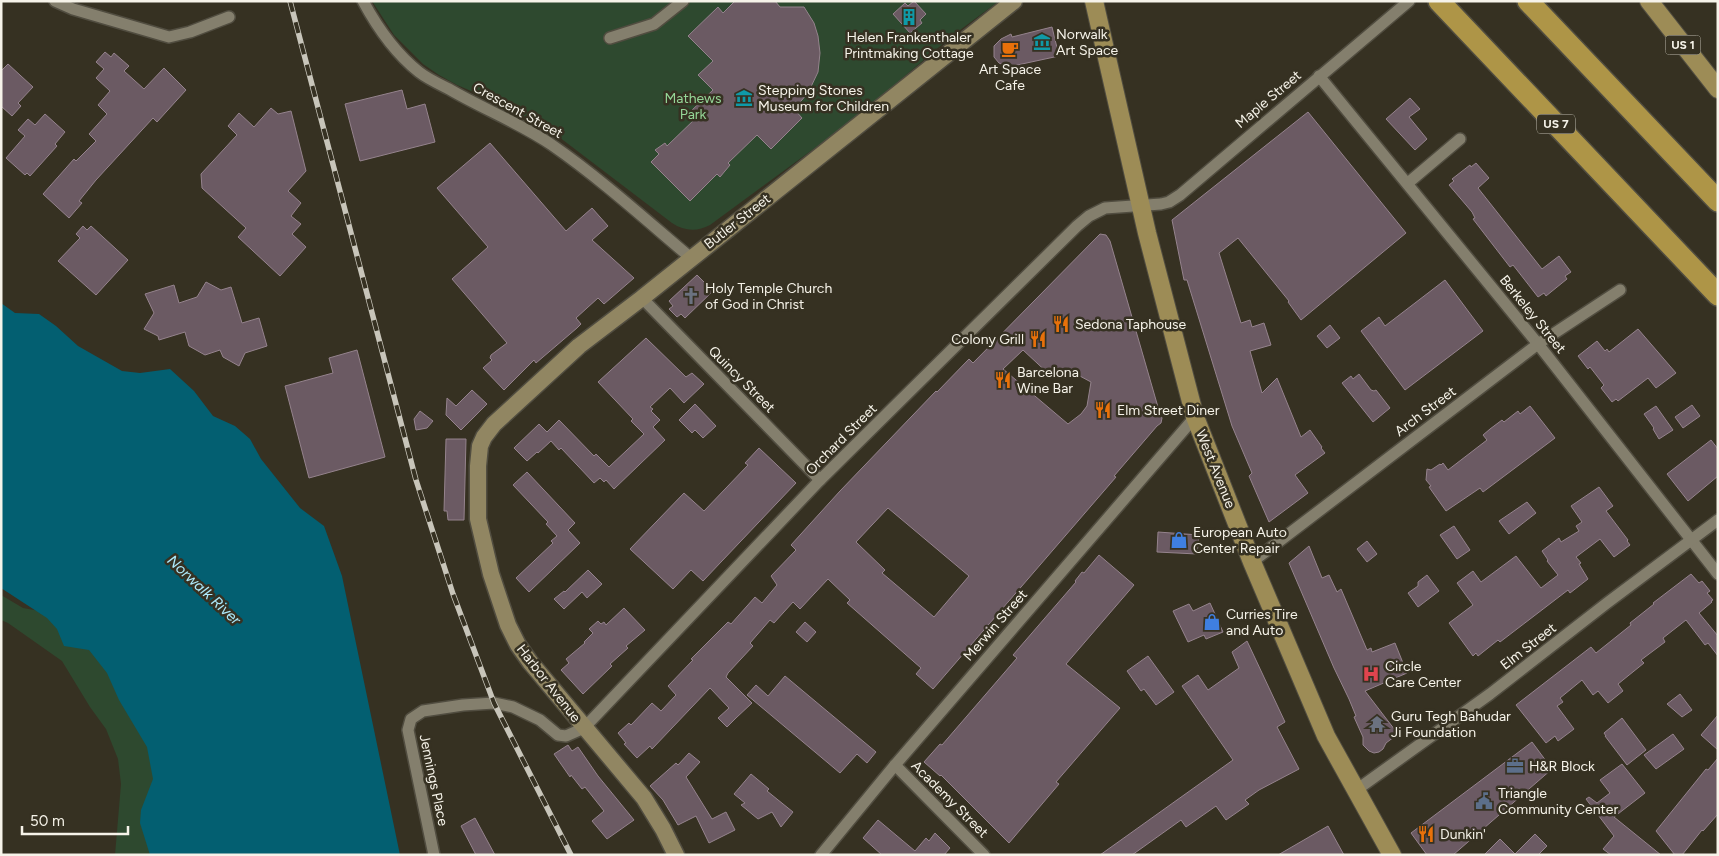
<svg xmlns="http://www.w3.org/2000/svg" width="1719" height="856" viewBox="0 0 1719 856" font-family="Figtree,sans-serif">
<style>
.green{fill:#2e492f}
.water{fill:#035f71}
.building{fill:#6b5a63;stroke:#95838d;fill-rule:evenodd}
.lines{fill:none;stroke-linecap:round;stroke-linejoin:round}
.minor-casing{stroke:#514d40;stroke-width:14}
.secondary-casing{stroke:#514d40;stroke-width:19}
.primary-casing{stroke:#514d40;stroke-width:20}
.motorway-casing{stroke:#514d40;stroke-width:24}
.minor{stroke:#847f6d;stroke-width:11}
.secondary{stroke:#918662;stroke-width:16}
.primary{stroke:#9d8c56;stroke-width:18}
.motorway{stroke:#ae9547;stroke-width:21}
.rail-casing{stroke:#c8c5ba;stroke-width:5.5}
.rail{stroke:#363122;stroke-width:4;stroke-dasharray:11;stroke-linecap:butt}
.labels{text-anchor:middle;stroke-width:5;stroke-linejoin:round;paint-order:stroke}
.shield{fill:#363122;stroke:#bcb9ad;stroke-width:1}
.shield-label{font-size:12px;font-weight:bold;fill:#f6f3e9}
.poi-label{font-size:14px;fill:#f6f3e9;stroke:#363122;text-anchor:start}
.park-label{font-size:14px;fill:#95d697;stroke:#363122}
.street-label{font-size:14px;fill:#f6f3e9;stroke:#363122}
.water-label{font-size:15px;font-style:italic;fill:#adeafb;stroke:#363122}
</style>
<rect width="100%" height="100%" fill="#363122"/>
<g class="green">
<path d="M372 1H999L952 36 853 120 710 225C697 232 684 231 672 223L559 137 502 104 457 85 439 75 423 64 394 35Z"/>
<path d="M1 595 23 608 56 614 99 651 167 785V855H115L121 784 118 759 106 729 90 707 62 661 8 623 1 620Z"/>
</g>
<path class="water" d="M1 303 15 313 39 314 56 326 78 346 122 371 140 373 170 369 194 391 213 416 235 426 250 439 261 459 300 508 324 526 342 576 400 855H150L140 823 141 810 153 779 147 747 119 700 107 673 89 650 64 646 57 629 47 618 1 588Z"/>
<g class="building">
<path d="M735 1H775L780 7H804L814 23 818 36 820 53 818 72 808 93 794 109 802 118 771 149 757 135 728 163 730 165 720 177 717 174 690 201 651 162 659 154 655 150 665 143 667 146 697 117 691 111 713 90 698 75 713 61 688 36 718 7 723 13Z"/>
<path d="M914 1 926 14 920 20 922 23 910 33 893 14 905 3 908 6Z"/>
<path d="M1052 27 1059 56 1008 67 999 63 994 57V46L1001 39 1011 34 1012 37Z"/>
<path d="M105 52 111 57 114 53 129 66 124 71 144 89 164 68 186 90 157 122 153 118 96 180 79 201 82 203 69 218 43 194 74 159 76 161 96 141 89 134 107 114 98 105 110 91 96 78 104 69 96 62Z"/>
<path d="M8 64 33 87 18 103 21 106 12 116 1 106V71Z"/>
<path d="M402 90 407 109 425 104 435 142 360 161 345 104Z"/>
<path d="M1410 98 1420 109 1409 117 1427 139 1415 150 1386 119Z"/>
<path d="M271 108 278 114 291 111 306 171 288 191 301 203 291 216 301 224 292 234 306 247 280 276 238 237 246 228 202 188 201 174 237 135 228 126 239 113 254 127Z"/>
<path d="M1308 112 1406 233 1301 320 1288 302 1289 301 1238 238 1219 253 1241 323 1250 320 1252 327 1264 323 1271 345 1250 351 1262 393 1277 378 1301 437 1310 430 1322 447 1321 448 1325 453 1295 475 1308 493 1269 522 1249 476 1252 473 1232 426 1187 280H1184L1172 220Z"/>
<path d="M45 114 65 132 55 144 57 146 30 176 27 173 25 175 6 158 25 136 18 130 28 119 35 125Z"/>
<path d="M490 143 566 231 592 208 608 226 592 240 634 278 604 304 598 298 576 318 581 324 577 328 536 363 534 360 504 390 483 368 492 360 490 358 491 355 507 343 452 279 488 247 437 188Z"/>
<path d="M1476 163 1489 178 1478 188 1542 269 1559 256 1571 272 1565 276 1567 279 1546 296 1544 293 1538 297 1517 270 1513 265 1510 267 1473 219 1475 218 1472 212 1449 185 1454 181 1452 179 1470 165 1471 167Z"/>
<path d="M83 226 87 230 91 226 128 260 96 295 58 261 80 238 76 234Z"/>
<path d="M1100 234 1106 235 1110 241 1160 414 1162 418 1161 423 1157 426 1114 476 1116 477 933 689 916 674 921 668 847 603 850 600 828 579 800 609 793 602 774 623 770 620 750 643 753 646 728 673 726 677 752 703 736 718 727 727 718 718 729 708 710 688 652 749 650 746 637 758 624 744 626 743 618 733 629 723 631 725 652 703 661 711 676 695 668 686 693 660 691 659 728 622 731 624 755 597 762 603 777 585 771 576 796 550 791 545 840 491 936 391 937 392 969 359 973 363ZM1023 350 1052 377 1059 374 1067 372 1078 375 1091 382 1087 406 1081 414 1068 424 1003 369ZM888 508 969 576 934 617 882 573 885 570 856 542Z"/>
<path d="M697 275 713 291 685 318 681 314 677 317 669 309 673 306 669 301Z"/>
<path d="M1445 280 1483 331 1405 390 1361 331 1379 317 1385 326Z"/>
<path d="M206 282 221 290 231 287 242 323 259 318 267 346 245 353 239 366 223 357 220 350 205 355 189 346 185 332 159 340 158 336 144 329 154 313 145 294 174 285 179 303 197 297Z"/>
<path d="M1330 325 1340 338 1327 348 1317 336Z"/>
<path d="M1638 329 1676 373 1656 388 1648 378 1618 401 1616 399 1612 402 1601 388 1604 385 1590 367 1588 369 1578 356 1597 341 1605 351 1607 349 1609 352Z"/>
<path d="M646 338 686 377 692 373 704 384 684 403 670 388 650 407 653 409 651 411 660 420 653 427 665 440 614 489 606 480 604 482 600 478 594 483 561 448 559 450 551 441 538 453 537 452 527 461 514 448 539 424 547 432 559 420 594 456 596 454 609 467 644 434 631 421 633 419 598 382Z"/>
<path d="M357 350 385 457 309 478 285 386 333 373 329 358Z"/>
<path d="M1359 374 1371 390 1374 391 1376 390 1390 408 1373 422 1342 383 1351 376 1353 379Z"/>
<path d="M472 390 487 404 461 430 446 415 447 398 456 406Z"/>
<path d="M695 404 716 426 703 438 695 430 692 433 679 420Z"/>
<path d="M1692 405 1700 416 1683 428 1675 417Z"/>
<path d="M1530 406 1555 438 1483 492 1480 488 1446 511 1429 487 1431 486 1426 480 1427 469 1431 470 1440 464 1441 465 1443 463 1448 470 1487 440 1483 435 1490 429 1502 420 1504 422 1518 411 1520 414Z"/>
<path d="M1656 406 1673 430 1659 439 1653 429 1654 428 1644 414Z"/>
<path d="M420 411 433 421 427 428 416 430 414 419Z"/>
<path d="M446 439H466L464 520H448L447 511H444Z"/>
<path d="M1711 440 1718 449V476L1688 501 1667 474Z"/>
<path d="M759 448 796 483 703 581 691 570 673 589 630 549 684 493 704 511 748 465 745 463Z"/>
<path d="M527 472 575 523 568 530 580 543 529 592 516 578 553 543 551 541 557 536 546 524 548 522 513 485Z"/>
<path d="M1599 487 1613 506 1606 511 1628 540 1627 541 1630 545 1614 557 1600 539 1576 557 1581 563 1579 564 1588 579 1570 593 1568 590 1500 642 1498 640 1478 656 1476 653 1473 656 1449 623 1473 605 1457 583 1473 571 1481 582 1516 556 1541 588 1558 575 1547 561 1548 560 1542 551 1559 538 1561 542 1579 531 1576 526 1582 522 1571 506Z"/>
<path d="M1527 502 1536 513 1509 534 1499 521Z"/>
<path d="M1454 526 1470 550 1457 559 1440 535Z"/>
<path d="M1158 532 1199 535 1197 554 1157 552Z"/>
<path d="M1367 541 1377 554 1367 562 1357 549Z"/>
<path d="M1309 546 1322 578 1329 575 1337 592 1341 589 1367 650 1371 648 1372 652 1395 643 1407 673 1365 691 1398 734 1386 743 1383 749 1379 752 1374 753 1369 751 1363 745V737L1354 717 1356 716 1349 699 1334 668 1289 563Z"/>
<path d="M1099 555 1134 585 1066 664 1120 708 1056 782 1059 784 1009 843 941 775 940 776 924 762 940 744 942 745 1017 658 1013 655 1076 582 1075 581 1082 572 1084 573Z"/>
<path d="M588 570 602 584 587 598 582 592 564 609 554 599 564 591 565 592Z"/>
<path d="M1691 574 1699 583 1702 581 1710 591 1707 593 1713 600 1711 601 1712 602 1699 613 1718 636V656L1708 643 1705 645 1686 620 1663 638 1665 642 1641 660 1644 663 1618 684 1623 691 1608 703 1598 691 1593 695 1582 680 1560 698 1563 702 1557 706 1574 729 1558 741 1555 736 1546 743 1516 705 1591 647 1596 653 1631 625 1630 623 1654 604 1653 603Z"/>
<path d="M1427 575 1439 591 1418 607 1408 593 1418 586V582Z"/>
<path d="M1210 603 1223 632 1206 639 1204 635 1188 642 1173 611 1189 604 1193 611Z"/>
<path d="M624 608 645 630 626 646 628 648 610 664 612 666 583 694 561 670 569 663 566 659 585 643 584 642 593 633 589 629 598 621 601 624 604 622 606 625Z"/>
<path d="M805 622 816 632 807 642 796 632Z"/>
<path d="M1247 641 1285 722 1277 727 1299 769 1259 790 1245 800 1249 804 1226 820 1216 806 1186 827 1181 820 1132 855H1100L1233 760 1182 686 1198 675 1208 690 1239 668 1232 652Z"/>
<path d="M1148 656 1174 692 1156 705 1144 689 1141 691 1127 671Z"/>
<path d="M785 676 876 752 867 763 857 754 840 773 747 695 756 685 768 696Z"/>
<path d="M1680 694 1692 710 1682 717 1667 704Z"/>
<path d="M1718 715V750L1701 735Z"/>
<path d="M1622 718 1646 750 1627 765 1605 736H1606L1604 733Z"/>
<path d="M1673 734 1684 749 1656 769 1644 755Z"/>
<path d="M1532 742 1552 769 1453 855H1427L1411 833Z"/>
<path d="M568 745 572 751 578 747 598 776 634 820 607 839 592 821 604 811 585 787 582 789 571 775 570 777 554 754Z"/>
<path d="M689 753 700 762 686 777 712 819 726 812 735 830 709 843 696 816 678 825 663 800 650 786 676 763 678 765Z"/>
<path d="M1718 758V814L1703 831 1702 830 1682 855H1675L1656 831 1706 769 1708 770Z"/>
<path d="M1622 764 1645 793 1614 817 1661 855H1611L1603 849 1614 836 1586 799 1589 797 1597 803 1610 793 1600 780Z"/>
<path d="M751 774 769 789 767 791 793 812 781 827 772 812 758 819 741 805 745 803 734 794Z"/>
<path d="M475 818 495 855H476L461 826Z"/>
<path d="M878 820 915 851 926 838 929 841 935 833 950 848 944 855H882L863 838Z"/>
<path d="M1328 826 1344 855H1278Z"/>
<path d="M1535 834 1547 846 1538 855H1484L1500 839 1515 854Z"/>
</g>
<g class="lines">
<g class="minor-casing">
<g id="minor">
<path d="M55 1 73 9 169 37 190 32 229 17"/>
<path d="M363 1C377 27 396 54 419 72 428 79 439 84 449 89 483 109 520 123 552 145 601 179 646 220 691 258"/>
<path d="M610 38 654 24 683 1"/>
<path d="M1319 76 1538 344 1718 574"/>
<path d="M1408 183 1460 139"/>
<path d="M642 298 820 480"/>
<path d="M1252 562 1538 344 1620 290"/>
<path d="M895 765 984 855"/>
<path d="M1355 791 1490 694 1607 603 1718 520"/>
<path d="M434 855 408 730 411 719 423 711 463 705 494 703 513 707 540 720 558 735 566 736 584 728 820 480 1077 226 1089 216 1105 208 1161 204 1169 202 1180 195 1409 1"/>
<path d="M821 855 895 765 1195 417"/>
</g>
</g>
<g class="secondary-casing">
<path id="secondary" d="M676 855 663 829 644 798 530 662 518 645 508 625 491 574 478 519V466L480 446 484 437 494 424 579 346 642 298 1014 1"/>
</g>
<g class="primary-casing">
<g id="primary">
<path d="M1094 1 1147 233 1195 417 1252 562 1326 736 1392 855"/>
<path d="M1649 1 1718 89"/>
</g>
</g>
<g class="motorway-casing">
<g id="motorway">
<path d="M1439 1 1718 295"/>
<path d="M1528 1 1718 201"/>
</g>
</g>
<use href="#minor" class="minor"/>
<use href="#secondary" class="secondary"/>
<use href="#primary" class="primary"/>
<use href="#motorway" class="motorway"/>
<g class="rail-casing">
<path id="rail" d="M290 1 416 480 453 594 494 703 571 855"/>
</g>
<use href="#rail" class="rail"/>
</g>
<defs>
<g id="building-bare" transform="scale(1.35)"><path d="M-4-6H4V6H1V3H-1V6H-4ZM-2.5-4.3h1.7v1.8h-1.7ZM.8-4.3h1.7v1.8H.8ZM-2.5-1h1.7V.8h-1.7ZM.8-1h1.7V.8H.8Z" fill="#0f9aa8" stroke="#363122" stroke-width="2.5" paint-order="stroke"/></g>
<g id="museum-bare" transform="scale(1.35)"><path d="M0-6L6-3V-2H-6V-3ZM-5-1h2V3h-2ZM-1-1h2V3h-2ZM3-1h2V3H3ZM-6 4H6V6H-6Z" fill="#0f9aa8" stroke="#363122" stroke-width="2.5" paint-order="stroke"/></g>
<g id="cafe-bare" transform="scale(1.35)"><path d="M-5.5-4.5H6V0H3Q3 3.5 0 3.5H-2.5Q-5.5 3.5-5.5 0ZM3-3.2v2h1.7v-2ZM-6 4.5H4V6H-6Z" fill="#e8710a" stroke="#363122" stroke-width="2.5" paint-order="stroke"/></g>
<g id="church-bare" transform="scale(1.35)"><path d="M-1.2-6h2.4v3.5h3.3v2.4h-3.3V6h-2.4V-.1h-3.3v-2.4h3.3Z" fill="#6b7280" stroke="#363122" stroke-width="2.5" paint-order="stroke"/></g>
<g id="restaurant-bare" transform="scale(1.35)"><path d="M-5-6h1v4h1v-4h1v4h1v-4h1v5L-1.5 .5V6h-2V.5L-5-1ZM5-6V6H3V1.5H1.5Q1.5-4 5-6Z" fill="#e8710a" stroke="#363122" stroke-width="2.5" paint-order="stroke"/></g>
<g id="shop-bare" transform="scale(1.35)"><path d="M-5-2.5h2.3a2.7 3.5 0 0 1 5.4 0H5L5.5 6h-11ZM-1.5-2.5h3a1.5 2.3 0 0 0-3 0Z" fill="#3f7fe0" stroke="#363122" stroke-width="2.5" paint-order="stroke"/></g>
<g id="hospital-bare" transform="scale(1.35)"><path d="M-5-5h3v3.5h4V-5h3V5h-3V1.5h-4V5h-3Z" fill="#e0444e" stroke="#363122" stroke-width="2.5" paint-order="stroke"/></g>
<g id="temple-bare" transform="scale(1.35)"><path d="M0-6L5-2H3V0L6.5 2.5H4V6H1.5V3h-3V6H-4V2.5H-6.5L-3 0V-2H-5Z" fill="#6b7280" stroke="#363122" stroke-width="2.5" paint-order="stroke"/></g>
<g id="office-bare" transform="scale(1.35)"><path d="M-6-3h4V-5.5h4V-3h4V5H-6ZM-1-4.5V-3h2v-1.5ZM-6 0V1H6V0Z" fill="#5c6f8a" stroke="#363122" stroke-width="2.5" paint-order="stroke"/></g>
<g id="civic-bare" transform="scale(1.35)"><path d="M-.6-6.5H3V-4.5H.6V-3L4-1V1h2V6H-6V1h2V-1L-.6-3ZM-1.2 2.5V6h2.4V2.5Z" fill="#5c6f8a" stroke="#363122" stroke-width="2.5" paint-order="stroke"/></g>
</defs>
<g fill-rule="evenodd">
<use href="#building-bare" x="909" y="17"/>
<use href="#museum-bare" x="1042" y="42"/>
<use href="#cafe-bare" x="1010" y="49"/>
<use href="#museum-bare" x="744" y="98"/>
<use href="#church-bare" x="691" y="296"/>
<use href="#restaurant-bare" x="1061" y="324"/>
<use href="#restaurant-bare" x="1038" y="339"/>
<use href="#restaurant-bare" x="1003" y="380"/>
<use href="#restaurant-bare" x="1103" y="410"/>
<use href="#shop-bare" x="1179" y="540"/>
<use href="#shop-bare" x="1212" y="622"/>
<use href="#hospital-bare" x="1371" y="674"/>
<use href="#temple-bare" x="1377" y="724"/>
<use href="#office-bare" x="1515" y="766"/>
<use href="#civic-bare" x="1484" y="801"/>
<use href="#restaurant-bare" x="1426" y="834"/>
</g>
<g class="labels">
<g class="shield">
<rect x="1665.5" y="35.5" width="35" height="19" rx="4"/>
<rect x="1537" y="114.5" width="38" height="19" rx="4"/>
</g>
<g class="shield-label">
<text x="1683" y="49">US 1</text>
<text x="1556" y="128">US 7</text>
</g>
<g class="poi-label">
<text x="1056" y="39">Norwalk<tspan x="1056" dy="16">Art Space</tspan></text>
<text x="909" y="42" text-anchor="middle">Helen Frankenthaler<tspan x="909" dy="16">Printmaking Cottage</tspan></text>
<text x="1010" y="74" text-anchor="middle">Art Space<tspan x="1010" dy="16">Cafe</tspan></text>
<text x="758" y="95">Stepping Stones<tspan x="758" dy="16">Museum for Children</tspan></text>
<text x="705" y="293">Holy Temple Church<tspan x="705" dy="16">of God in Christ</tspan></text>
<text x="1075" y="329">Sedona Taphouse</text>
<text x="1024" y="344" text-anchor="end">Colony Grill</text>
<text x="1017" y="377">Barcelona<tspan x="1017" dy="16">Wine Bar</tspan></text>
<text x="1117" y="415">Elm Street Diner</text>
<text x="1193" y="537">European Auto<tspan x="1193" dy="16">Center Repair</tspan></text>
<text x="1226" y="619">Curries Tire<tspan x="1226" dy="16">and Auto</tspan></text>
<text x="1385" y="671">Circle<tspan x="1385" dy="16">Care Center</tspan></text>
<text x="1391" y="721">Guru Tegh Bahudar<tspan x="1391" dy="16">Ji Foundation</tspan></text>
<text x="1529" y="771">H&amp;R Block</text>
<text x="1498" y="798">Triangle<tspan x="1498" dy="16">Community Center</tspan></text>
<text x="1440" y="839">Dunkin'</text>
</g>
<g class="park-label">
<text x="693" y="103">Mathews<tspan x="693" dy="16">Park</tspan></text>
</g>
<g class="street-label">
<text transform="translate(1268 99) rotate(-40)" y="5">Maple Street</text>
<text transform="translate(518 110) rotate(29)" y="5">Crescent Street</text>
<text transform="translate(737 221) rotate(-38)" y="5">Butler Street</text>
<text transform="translate(1533 314) rotate(51)" y="5">Berkeley Street</text>
<text transform="translate(742 379) rotate(45)" y="5">Quincy Street</text>
<text transform="translate(1425 411) rotate(-37)" y="5">Arch Street</text>
<text transform="translate(841 439) rotate(-45)" y="5">Orchard Street</text>
<text transform="translate(1216 469) rotate(68)" y="5">West Avenue</text>
<text transform="translate(995 625) rotate(-49)" y="5">Merwin Street</text>
<text transform="translate(1528 646) rotate(-38)" y="5">Elm Street</text>
<text transform="translate(549 683) rotate(52)" y="5">Harbor Avenue</text>
<text transform="translate(434 780) rotate(78)" y="5">Jennings Place</text>
<text transform="translate(950 799) rotate(45)" y="5">Academy Street</text>
</g>
<g class="water-label">
<text transform="translate(204 590) rotate(43)" y="5">Norwalk River</text>
</g>
</g>
<rect width="1719" height="856" fill="none" stroke="#f6f3e9" stroke-width="5"/>
<path d="M22 826v8h106v-8" fill="none" stroke="#f6f3e9" stroke-width="2.5"/>
<text x="30" y="826" font-size="15" fill="#f6f3e9" stroke="#363122" stroke-width="4" paint-order="stroke">50 m</text>
</svg>
